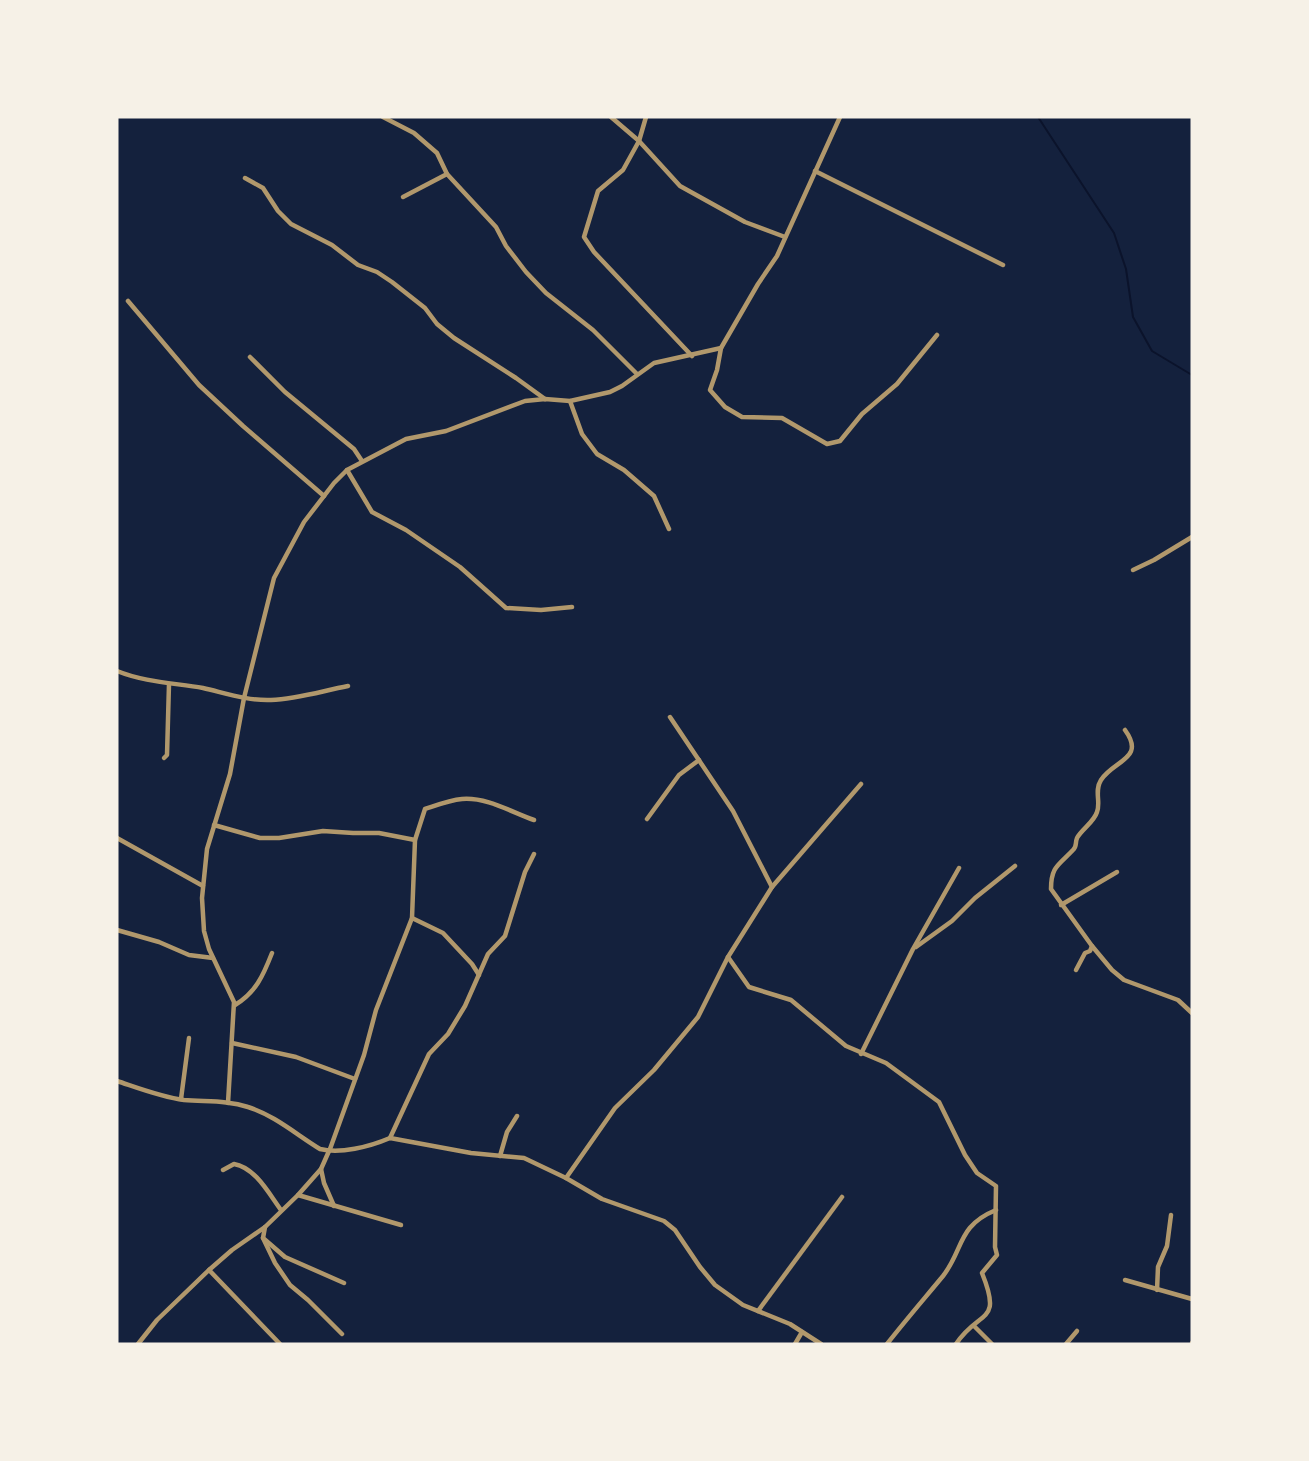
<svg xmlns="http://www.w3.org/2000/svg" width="1309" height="1461" viewBox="0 0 1309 1461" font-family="'Exo 2',sans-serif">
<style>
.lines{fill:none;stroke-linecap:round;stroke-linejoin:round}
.stream{stroke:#0b132b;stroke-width:2}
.minor{stroke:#b1986c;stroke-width:4.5}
</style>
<rect width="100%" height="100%" fill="#14213d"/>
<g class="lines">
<path class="stream" d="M1038 117 1114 233 1126 269 1133 317 1152 351 1192 375"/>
<g class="minor">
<path d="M383 117 414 133 437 153 447 174 496 227 506 246 526 272 546 293 593 330 637 374"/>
<path d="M611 117 639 141 680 186 745 222 785 237"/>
<path d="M646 117 639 141 623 170 598 191 584 237 594 252 692 356"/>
<path d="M815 171 1003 265"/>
<path d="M245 178 263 188 278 211 291 224 332 245 358 265 377 272 392 282 425 308 437 324 454 338 516 378 545 399"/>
<path d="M403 197 447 174"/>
<path d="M128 301 199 385 243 426 324 496"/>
<path d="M721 348 717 370 710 390 725 407 742 417 782 418 827 444 840 441 862 414 897 384 937 335"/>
<path d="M250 357 285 392 354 449 362 461"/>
<path d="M570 401 582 434 597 454 624 470 654 496 669 529"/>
<path d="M347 470 372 512 406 530 460 567 506 608 541 610 572 607"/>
<path d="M1133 570 1154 560 1192 537"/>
<path d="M117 671C144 682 174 683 203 688 225 693 248 701 271 700 297 699 322 691 348 686"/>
<path d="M670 717 733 811 772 887"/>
<path d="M164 758 167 755 169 684"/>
<path d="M647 819 679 775 699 760"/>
<path d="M214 825 260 838H279L323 831 353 833H379L415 840"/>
<path d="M117 838 203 886"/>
<path d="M1061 905 1117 872"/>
<path d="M412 918 443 933 472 964 479 975"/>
<path d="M117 930 159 942 189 955 213 958"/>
<path d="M1092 946 1051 889C1051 866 1059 865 1073 850 1077 847 1075 843 1077 838 1082 829 1094 822 1097 812 1101 802 1094 791 1101 780 1114 760 1146 759 1125 730"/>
<path d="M916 947 952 921 975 898 1015 866"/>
<path d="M728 957 749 987 791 1000 846 1046 886 1063 939 1102 965 1155 977 1173 996 1186 995 1247 997 1255 982 1273C1003 1325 979 1309 956 1344"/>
<path d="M1076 970 1085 953 1090 951 1092 946 1112 970 1124 980 1178 1000 1192 1013"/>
<path d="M235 1005C256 992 263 976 272 953"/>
<path d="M232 1043 296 1057 355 1079"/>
<path d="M861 1054 913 949 959 868"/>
<path d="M117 1081C138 1088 161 1097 184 1100 205 1102 227 1100 248 1107 274 1115 297 1135 320 1149 340 1154 369 1147 390 1138L471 1153 524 1158 566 1178 602 1199 664 1221 675 1230 700 1267 715 1285 743 1305 790 1324 821 1344"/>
<path d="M181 1099 189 1038"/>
<path d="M228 1103 234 1002 209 949 204 931 202 898 207 849 230 774 244 698 274 578 304 522 334 483 347 470 406 439 446 431 525 401 545 399 570 401 610 392 622 386 654 363 721 348 758 284 777 256 840 117"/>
<path d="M390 1138 429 1054 448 1034 465 1006 488 954 505 936 525 872 534 854"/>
<path d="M330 1149 364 1055 376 1010 412 918 415 840 425 809C437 805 450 800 462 799 487 797 511 812 534 820"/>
<path d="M500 1156 507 1132 517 1116"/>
<path d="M321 1169 324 1183 334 1206"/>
<path d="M223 1170 234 1164C256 1168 269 1194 281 1210"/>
<path d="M566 1178 615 1108 654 1070 698 1017 728 957 772 887 861 784"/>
<path d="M298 1195 401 1225"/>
<path d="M265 1227 263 1238 285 1257 344 1283"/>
<path d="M263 1238 275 1263 290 1285 308 1300 342 1334"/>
<path d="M209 1270 280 1344"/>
<path d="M1125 1280 1192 1299"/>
<path d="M1157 1290 1158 1267 1167 1246 1171 1215"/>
<path d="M758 1311 842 1197"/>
<path d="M974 1326 992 1344"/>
<path d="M138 1344 157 1320 209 1270 232 1250 265 1227 298 1195 321 1169 329 1151"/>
<path d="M795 1344 802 1332"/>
<path d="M887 1344C905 1321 924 1299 943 1276 964 1249 957 1226 996 1210"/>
<path d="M1066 1344 1077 1331"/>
<path d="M1192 1344V1343"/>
</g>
</g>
<rect width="1309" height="1461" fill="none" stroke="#f6f1e7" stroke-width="237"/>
</svg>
